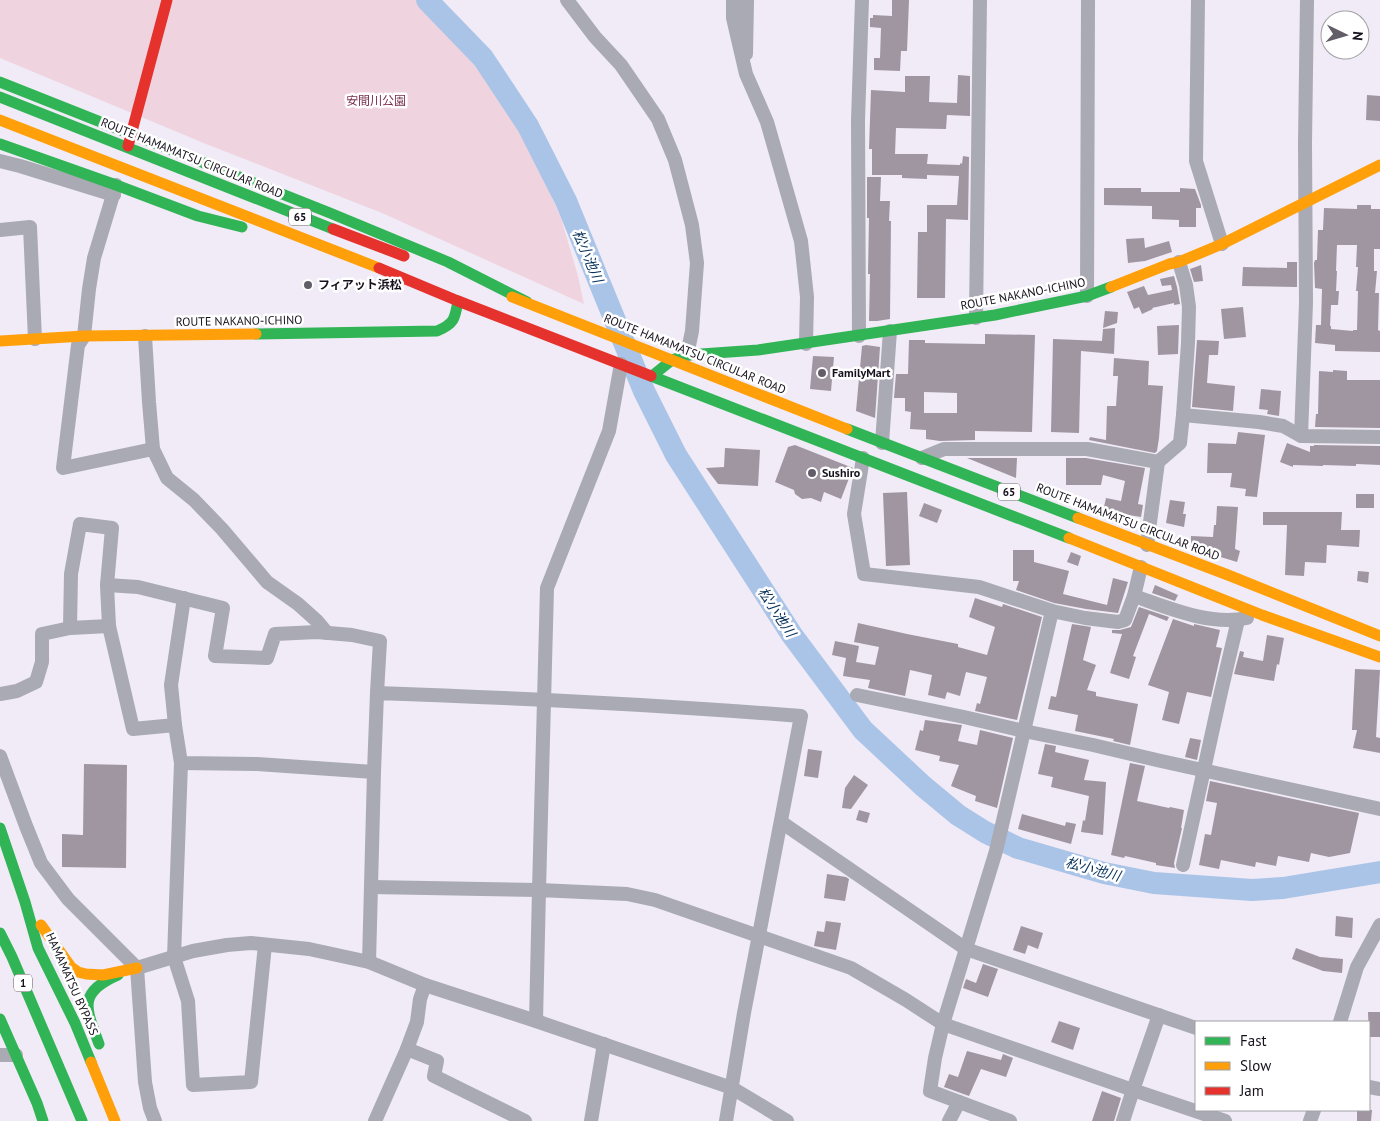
<svg xmlns="http://www.w3.org/2000/svg" width="1380" height="1121" viewBox="0 0 1380 1121" font-family="'PT Sans','Noto Sans JP',sans-serif">
<style>
.green{fill:#efd4e0}
.lines{fill:none;stroke-linecap:round;stroke-linejoin:round}
.river{stroke:#aac4e8;stroke-width:22}
.building{fill:#a096a2;fill-rule:evenodd}
.street{stroke:#a9aab3;stroke-width:14}
.fast{stroke:#30b455;stroke-width:11}
.slow{stroke:#ff9f0a;stroke-width:11}
.jam{stroke:#e5322d;stroke-width:11}
.poi-dot{fill:#625d68;stroke:#fff;stroke-width:2}
.labels{text-anchor:middle;stroke-width:5;stroke-linejoin:round;paint-order:stroke}
.shield{fill:#fff;stroke:#5c5860;stroke-width:1}
.shield-label{font-size:11px;font-weight:bold;fill:#16111c}
.park-label{font-size:12px;fill:#7b304d;stroke:#fff}
.street-label{font-size:12px;fill:#16111c;stroke:#fff}
.poi-label{font-size:12px;font-weight:bold;fill:#16111c;stroke:#fff;text-anchor:start}
.water-label{font-size:14px;font-style:italic;fill:#06315c;stroke:#fff}
</style>
<rect width="100%" height="100%" fill="#f0ebf6"/>
<path class="green" d="M0 0H419L429 9 472 55 506 104 533 156 561 218 578 276 584 304 382 213 206 144 0 58Z"/>
<g class="lines">
<path class="river" d="M427 0 483 58 528 126 566 201 644 391 676 455 792 635 863 730 923 786 958 815 985 832 1018 848 1104 873 1154 883 1252 890 1283 888 1380 872"/>
</g>
<g class="building">
<path d="M892 0H909L907 51H901L900 71 874 70V58H880L881 28 870 27V18H873V15L892 16Z"/>
<path d="M958 75 970 76V116L947 115 946 129 896 128 895 154H928L927 164 960 165V163L962 164 963 156 969 157 968 220 946 219 945 298H917L918 232H927V205H957L959 176 927 175V179L902 178V175H872V149H869L871 90 905 92V76H930L929 102 957 103Z"/>
<path d="M1367 95 1380 96V121L1366 120Z"/>
<path d="M867 177H881L880 201H890L889 221H891L890 319 877 321H869L870 274H868L869 218H867Z"/>
<path d="M1104 188H1141V192H1180V188L1195 189 1201 205V208H1196V227H1179V220L1152 219V206L1104 205Z"/>
<path d="M1357 205H1371V209H1380V249H1374V271H1377L1375 293H1379L1378 330 1380 331V352L1335 351V345L1315 343 1316 325H1321L1322 289 1315 288 1314 263 1315 260H1317L1318 230H1323L1324 208 1357 209ZM1337 245H1357L1356 267H1358L1356 291H1358L1357 330H1353V331L1331 329V326H1330L1331 305H1338L1339 291H1336L1337 271H1336Z"/>
<path d="M1144 238 1145 248 1169 241 1172 252 1145 261 1128 263 1126 239Z"/>
<path d="M1287 262H1297V287L1242 286 1243 267 1287 268Z"/>
<path d="M1201 265 1203 281 1194 282 1190 269Z"/>
<path d="M1174 276 1177 287 1180 304 1174 305V303L1152 308 1153 309 1142 314 1139 307 1134 309 1127 292 1144 286 1148 295 1172 290 1171 285 1162 286 1160 279Z"/>
<path d="M1243 307 1246 337 1224 339 1221 309Z"/>
<path d="M1105 311 1118 312 1117 323 1103 328Z"/>
<path d="M1179 325 1178 354 1158 355 1157 326Z"/>
<path d="M1115 328 1114 354 1081 351 1079 433 1051 432 1053 339 1102 341 1103 329Z"/>
<path d="M985 334 1035 335 1032 432 975 431V440L940 441 926 439V430L910 429 911 412 905 411V398H894L896 374H908L909 340H925V343L985 344ZM924 392 957 393V413H924Z"/>
<path d="M1197 340 1219 341 1218 355H1209L1207 383 1235 386 1233 411 1192 407Z"/>
<path d="M866 345 880 347 875 418 856 411 862 346Z"/>
<path d="M813 356 834 357 831 391 810 389Z"/>
<path d="M1114 358 1149 361 1148 385 1163 386 1159 438 1157 451 1155 453 1089 440 1090 437 1106 440 1107 406H1116L1118 376H1113Z"/>
<path d="M1333 370 1347 371V380H1380V428L1315 427 1316 414H1318L1319 371 1333 372Z"/>
<path d="M1261 389 1281 391 1279 416 1267 414 1268 410 1259 409Z"/>
<path d="M1238 432 1265 435 1257 497 1245 496 1246 489 1230 487 1232 473H1207L1208 443 1236 444Z"/>
<path d="M1287 443 1310 452V446H1314V445L1380 446V465L1356 464V466L1323 465V466L1293 465V467L1280 462Z"/>
<path d="M795 445 853 468 841 499 824 492 821 502 811 498 802 499 795 494 794 490 775 482 788 447Z"/>
<path d="M725 448 760 450 758 486 718 484 706 468 724 467Z"/>
<path d="M967 458H1017L1016 478Z"/>
<path d="M1066 458H1086L1145 468 1138 504 1143 505 1141 517 1103 511 1106 498 1121 501 1125 481 1103 475 1101 485H1066Z"/>
<path d="M907 492 910 565 886 566 883 493Z"/>
<rect x="1356" y="494" width="18" height="14"/>
<path d="M1170 500 1185 502 1183 514H1186L1184 527 1166 523Z"/>
<path d="M924 503 942 510 937 523 919 516Z"/>
<path d="M1217 506 1238 507 1235 549 1240 551 1237 562 1214 555 1217 549 1191 547V536L1213 537 1214 525H1216Z"/>
<path d="M1263 512H1342L1341 530H1360L1359 547 1327 545 1326 563 1305 562 1304 576 1285 575 1287 525H1263Z"/>
<path d="M1013 550H1034V562L1069 571 1063 594 1107 605 1113 578 1128 582 1118 613 1086 609 1054 603 1016 590 1019 581H1013Z"/>
<path d="M1071 552 1081 556 1078 566 1067 562Z"/>
<path d="M1358 571 1369 572 1368 583 1357 581Z"/>
<path d="M1155 585 1178 595 1175 601 1152 593Z"/>
<path d="M975 598 1002 607 1003 604 1042 617 1017 720 975 711 977 703 980 704 987 677 966 672 960 696 947 692 945 699 928 695 932 675 910 670 905 696 868 688 870 680 843 676 846 658 832 655 835 641 859 646 856 662 875 665 879 647 854 642 858 623 907 634 958 644V647L987 655 995 627 969 617Z"/>
<path d="M1139 607 1169 617 1167 621 1149 614 1133 656 1136 657 1129 679 1110 673 1122 634 1112 633V630H1120L1131 627Z"/>
<path d="M1173 619 1194 626V624L1220 630 1216 647 1222 648 1211 697 1187 692 1179 724 1162 720 1169 692 1148 685Z"/>
<path d="M1072 624 1091 627 1083 660 1096 665 1087 690 1096 692V696L1138 704 1130 745 1113 741 1114 739 1075 731 1078 715 1048 709 1051 696 1056 697Z"/>
<path d="M1267 635 1284 638 1279 665 1277 664 1274 681 1234 674 1240 651 1244 652 1243 657 1263 661Z"/>
<path d="M1355 669 1380 670 1376 737 1380 738V753L1353 748 1357 730H1352Z"/>
<path d="M925 720 962 725 958 741 977 745 980 730 1013 738 997 808 975 801 976 796 951 786 959 765 939 761 940 756 915 750 920 730 923 731Z"/>
<path d="M1190 738 1201 740 1197 760 1185 757Z"/>
<path d="M1045 744 1056 746 1055 752 1089 760 1084 780 1106 782 1103 835 1081 832 1083 820 1085 821 1089 796 1051 787 1053 777 1038 774Z"/>
<path d="M808 749 822 751 818 778 804 776Z"/>
<path d="M1130 763 1145 766 1137 801 1169 808 1170 807 1184 810 1181 828H1182L1174 863 1175 868 1156 865V863L1125 856 1124 858 1111 855Z"/>
<path d="M84 764 127 765 126 868 62 867V834L83 835Z"/>
<path d="M854 775 868 785 851 809 842 808 845 788Z"/>
<path d="M1210 781 1359 813 1350 853 1329 857 1311 853 1309 862 1278 856 1276 866 1256 862 1255 867 1221 860 1219 869 1199 865 1205 834 1211 835 1217 803 1206 801Z"/>
<path d="M859 810 870 813 867 823 856 820Z"/>
<path d="M1022 814 1065 826 1066 822 1076 824 1071 844 1018 829Z"/>
<path d="M827 874 846 877 849 879 845 901 824 898Z"/>
<path d="M1336 916 1353 918 1352 938 1335 936Z"/>
<path d="M826 921 841 923 836 950 814 946 817 931 824 932Z"/>
<path d="M1021 926 1043 933 1038 949 1028 945 1025 954 1013 950Z"/>
<path d="M1296 948 1320 957 1343 959 1342 973 1323 971 1292 959Z"/>
<path d="M983 964 998 969 988 997 963 988 966 979 976 983Z"/>
<path d="M1368 1012H1380V1037H1369Z"/>
<path d="M1059 1021 1080 1028 1073 1050 1051 1042Z"/>
<path d="M967 1051 1001 1060 1003 1054 1013 1058 1006 1077 981 1069 969 1096 944 1087 949 1074 958 1077Z"/>
<path d="M1102 1091 1121 1098 1114 1121H1092Z"/>
<path d="M1357 1110H1372L1371 1121H1357Z"/>
</g>
<g class="lines">
<g class="street">
<path d="M567 0 595 37 621 65 658 119 675 160 692 225 697 263 692 331 687 355"/>
<path d="M733 0V18L746 74 767 122 801 241 807 297 806 344"/>
<path d="M1198 0 1196 161 1222 244"/>
<path d="M1307 0 1305 143 1306 303 1301 436 1380 437"/>
<path d="M746 54 747 0"/>
<path d="M0 161 20 166 114 195"/>
<path d="M116 185 94 258 89 289 84 336 78 345 63 468 153 449"/>
<path d="M0 230 30 227 35 339"/>
<path d="M1179 262 1186 285 1189 307 1188 343 1183 415 1259 422 1283 426 1301 436"/>
<path d="M1087 296 1088 0"/>
<path d="M976 318 980 0"/>
<path d="M145 336 149 402 153 449 167 478 194 500 222 529 267 582 298 604 317 621 327 633"/>
<path d="M859 336 858 120 862 0"/>
<path d="M882 443 890 331"/>
<path d="M863 458 854 514 864 574 979 587 1052 611 1085 618 1118 622 1125 620 1134 596 1141 567"/>
<path d="M922 458 944 449H1087L1158 462"/>
<path d="M1147 545 1158 462 1180 443 1183 415"/>
<path d="M107 585 138 587 223 608 215 656 267 658 275 634 317 632 352 635 380 641 377 693"/>
<path d="M1134 596C1169 608 1210 626 1247 618"/>
<path d="M70 628 109 626"/>
<path d="M0 694 17 691 36 682 42 662V634L70 628 71 574 80 524 112 528 107 585 109 626 133 729 175 725 181 763 257 764 374 772"/>
<path d="M857 695 964 717 1024 731 1093 745 1161 761 1380 809"/>
<path d="M175 725 171 685 184 598"/>
<path d="M0 756 26 826 41 863 68 899 137 968 145 1082 150 1108 155 1121"/>
<path d="M181 763 174 957 188 1001 193 1085 251 1082 265 945"/>
<path d="M781 822 966 949 1196 1028"/>
<path d="M1183 865 1221 692 1238 620"/>
<path d="M371 887 539 890 547 588 609 431 621 364"/>
<path d="M369 962 374 772 377 693C519 698 660 705 801 716L744 1013 726 1121"/>
<path d="M137 968 193 951 227 945 251 943 309 949 369 962 425 985 536 1021 732 1088 787 1121"/>
<path d="M536 1021 539 890 627 894 655 900 851 968 906 1000 943 1024 1133 1090 1225 1121"/>
<path d="M1340 1022 1357 967 1380 925"/>
<path d="M407 1049 437 1061 434 1076 525 1121"/>
<path d="M0 1055H16"/>
<path d="M1369 1087 1380 1089"/>
<path d="M375 1121 407 1049 417 1022 420 999 425 985"/>
<path d="M591 1121 604 1044"/>
<path d="M949 1121 959 1102"/>
<path d="M1010 1121 930 1091 935 1058 943 1024 996 851 1052 611"/>
<path d="M1123 1121 1133 1090 1159 1015"/>
<path d="M1310 1121 1314 1110"/>
</g>
<g class="fast">
<path d="M0 82 330 213 448 262 527 302"/>
<path d="M0 97 333 229"/>
<path d="M0 144 116 185 198 216 242 227"/>
<path d="M256 334 437 331C454 324 455 319 458 301"/>
<path d="M651 376 1069 538"/>
<path d="M652 376 672 360 687 355 758 350 995 315 1087 296 1111 287"/>
<path d="M847 429 1078 518"/>
<path d="M0 828 25 902 38 948 75 1023 91 1062"/>
<path d="M0 933 12 957 82 1121"/>
<path d="M0 1019 37 1103 43 1121"/>
<path d="M99 1044C86 1008 77 993 118 975"/>
</g>
<g class="slow">
<path d="M0 120 379 268"/>
<path d="M1111 287 1169 264 1179 262 1222 244 1380 165"/>
<path d="M512 297 847 429"/>
<path d="M0 341 84 336 256 334"/>
<path d="M1078 518 1228 575 1380 636"/>
<path d="M1069 538 1262 615 1380 657"/>
<path d="M41 925 71 967 78 972 86 974 103 975 137 968"/>
<path d="M91 1062 115 1121"/>
</g>
<g class="jam">
<path d="M128 146 167 0"/>
<path d="M333 229 404 256"/>
<path d="M379 268 458 301 651 376"/>
</g>
</g>
<g class="poi-dot">
<circle cx="308" cy="285" r="5"/>
<circle cx="822" cy="373" r="5"/>
<circle cx="812" cy="473" r="5"/>
</g>
<g class="labels">
<g class="shield">
<rect x="289" y="208.5" width="22" height="17" rx="4"/>
<rect x="998" y="483.5" width="22" height="17" rx="4"/>
<rect x="14" y="974.5" width="18" height="17" rx="4"/>
</g>
<g class="shield-label">
<text x="300" y="221">65</text>
<text x="1009" y="496">65</text>
<text x="23" y="987">1</text>
</g>
<g class="park-label">
<text x="376" y="105">安間川公園</text>
</g>
<g class="street-label">
<text transform="translate(192 158) rotate(22)" y="4">ROUTE HAMAMATSU CIRCULAR ROAD</text>
<text transform="translate(1023 294) rotate(-11)" y="4">ROUTE NAKANO-ICHINO</text>
<text transform="translate(239 321) rotate(-1)" y="4">ROUTE NAKANO-ICHINO</text>
<text transform="translate(695 354) rotate(22)" y="4">ROUTE HAMAMATSU CIRCULAR ROAD</text>
<text transform="translate(1128 522) rotate(21)" y="4">ROUTE HAMAMATSU CIRCULAR ROAD</text>
<text transform="translate(72 984) rotate(66)" y="4">HAMAMATSU BYPASS</text>
</g>
<g class="poi-label">
<text x="318" y="289">フィアット浜松</text>
<text x="832" y="377">FamilyMart</text>
<text x="822" y="477">Sushiro</text>
</g>
<g class="water-label">
<text transform="translate(588 256) rotate(67)" y="5">松小池川</text>
<text transform="translate(777 612) rotate(57)" y="5">松小池川</text>
<text transform="translate(1093 869) rotate(15)" y="5">松小池川</text>
</g>
</g>
<rect x="1195" y="1021" width="175" height="90" fill="#ffffff" stroke="#a2a0a4"/>
<rect x="1205" y="1037" width="25" height="8" fill="#30b455" stroke="#a2a0a4"/>
<text x="1240" y="1046" font-size="15" fill="#16111c">Fast</text>
<rect x="1205" y="1062" width="25" height="8" fill="#ff9f0a" stroke="#a2a0a4"/>
<text x="1240" y="1071" font-size="15" fill="#16111c">Slow</text>
<rect x="1205" y="1087" width="25" height="8" fill="#e5322d" stroke="#a2a0a4"/>
<text x="1240" y="1096" font-size="15" fill="#16111c">Jam</text>
<g transform="translate(1345 35) rotate(95)"><circle r="24" fill="#ffffff" stroke="#a2a0a4"/>
<path d="M0-4L9 19L0 12L-9 19Z" fill="#625d68"/>
<text y="-8" font-size="14" font-weight="bold" text-anchor="middle" fill="#16111c">N</text>
</g>
</svg>
